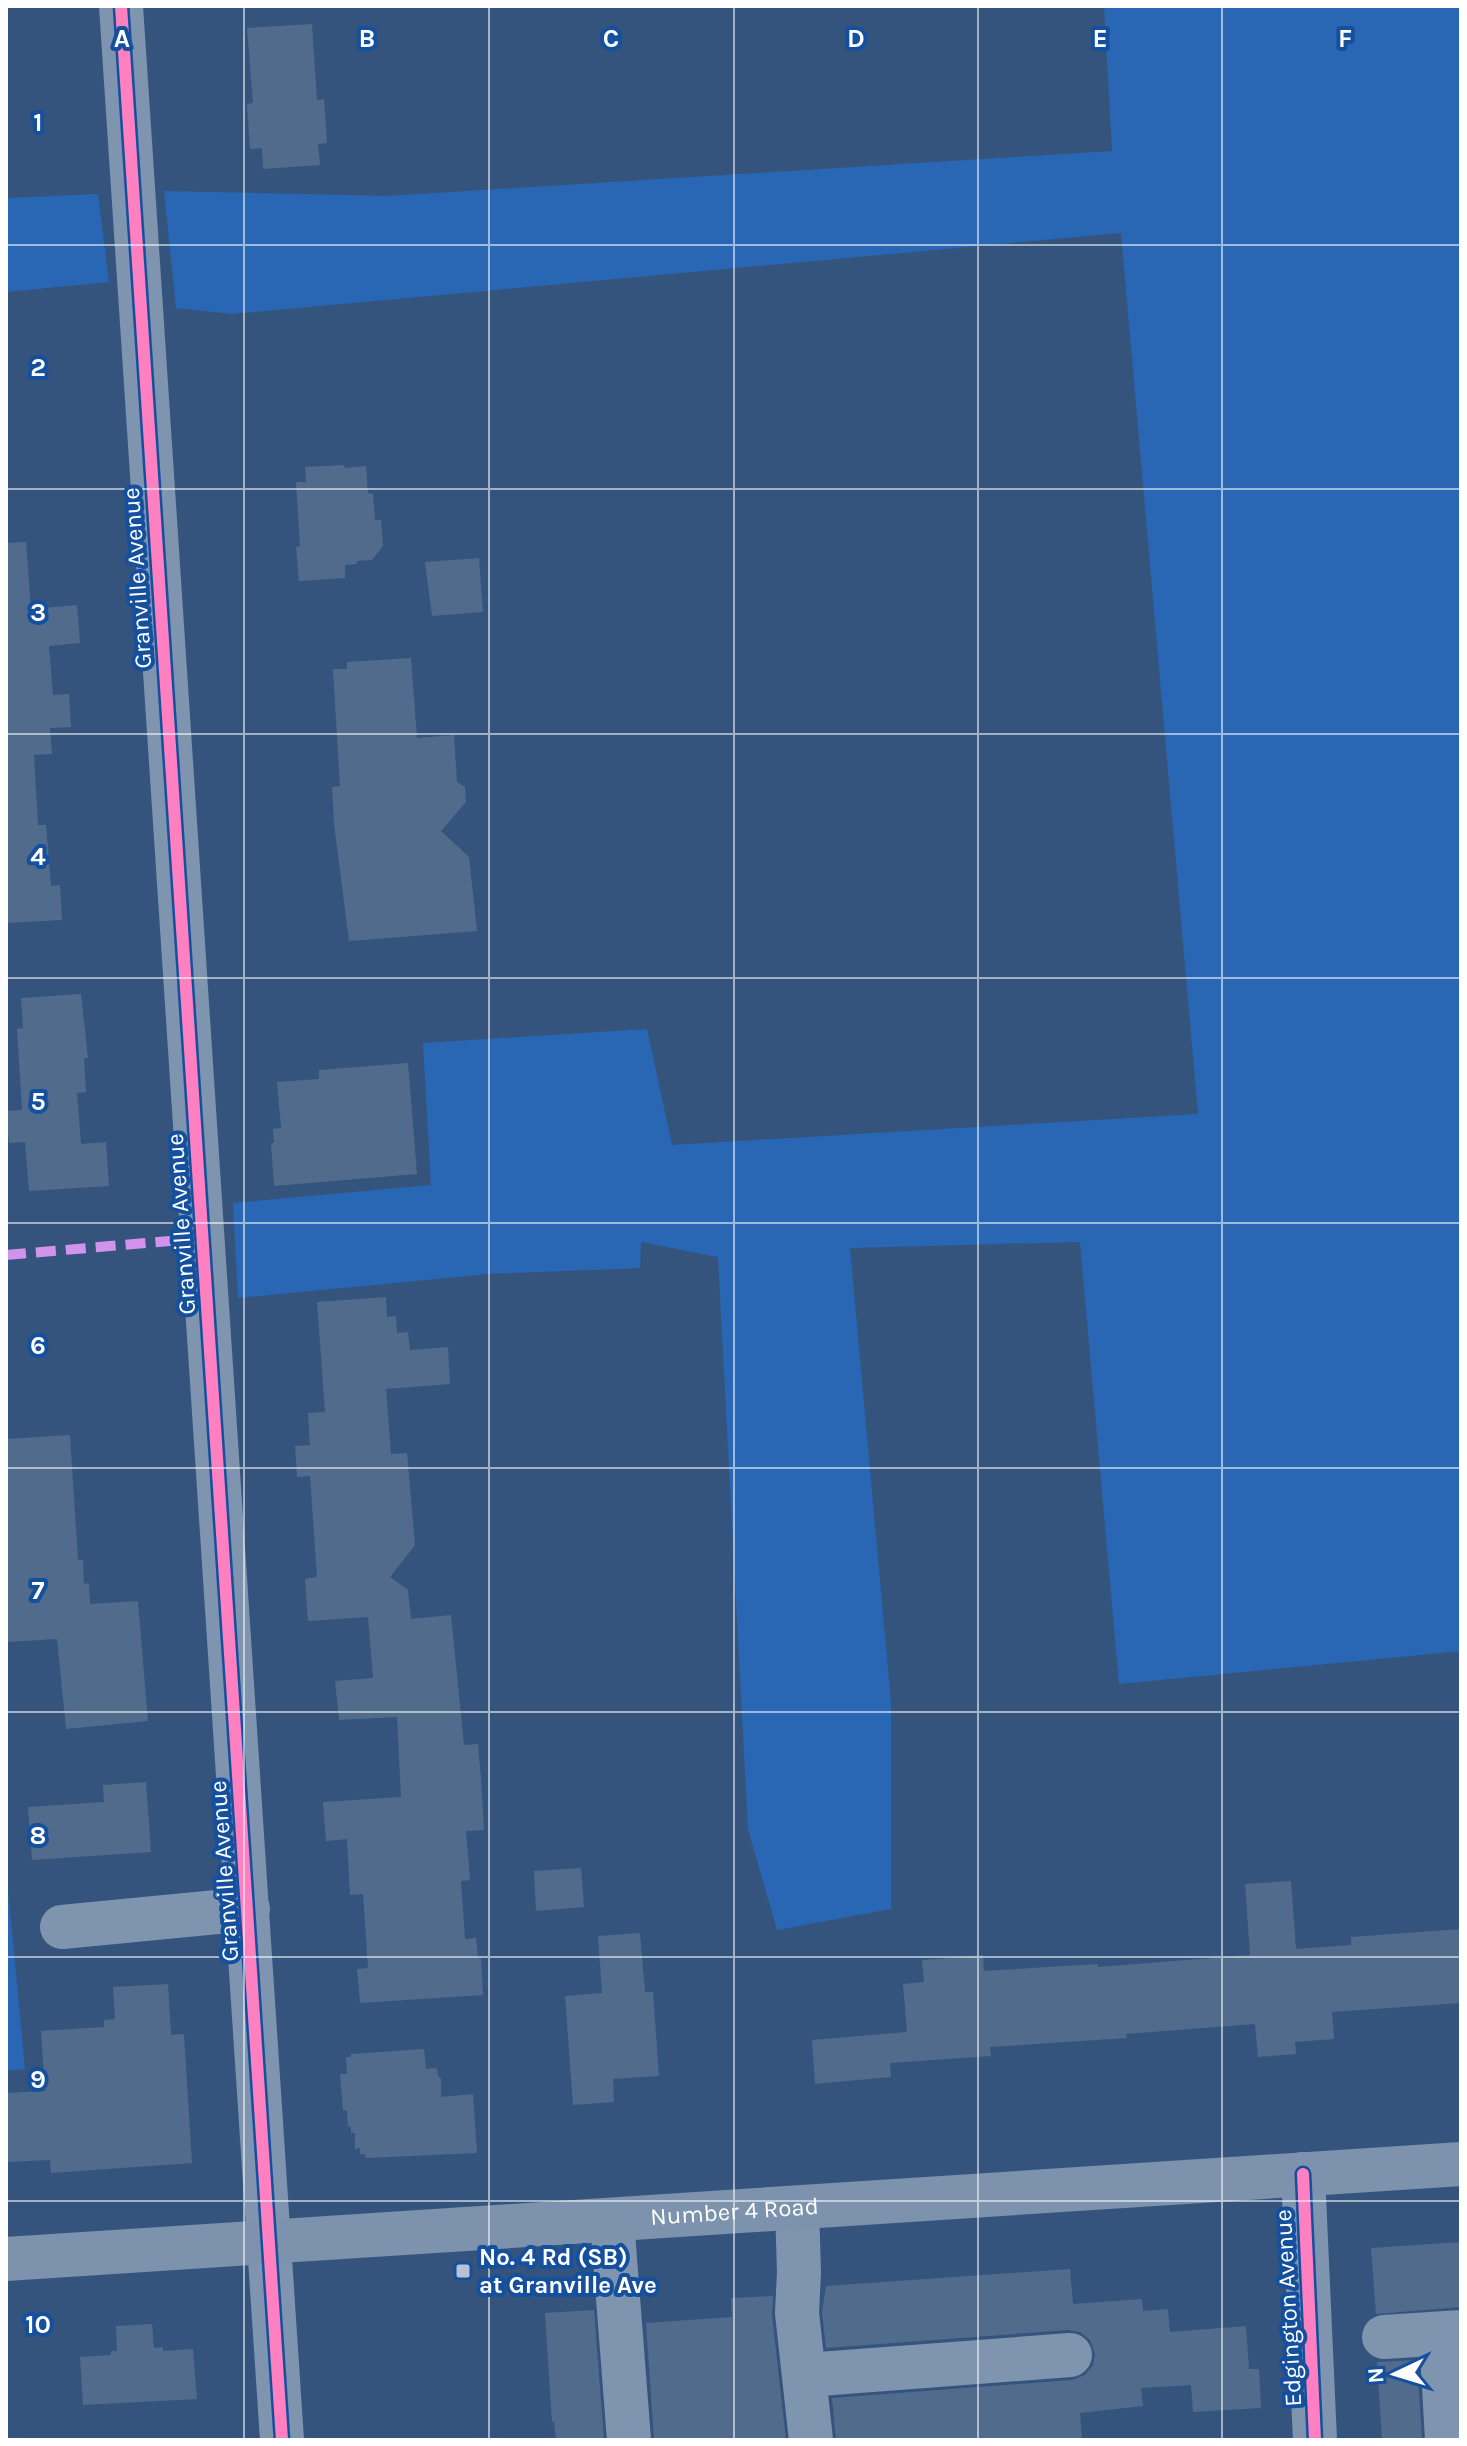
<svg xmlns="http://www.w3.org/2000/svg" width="1467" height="2446" viewBox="0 0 1467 2446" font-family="Karla,sans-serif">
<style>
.green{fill:#2967b4}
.building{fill:#516b8d}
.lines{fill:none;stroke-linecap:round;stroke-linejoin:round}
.minor{stroke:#7f94af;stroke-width:44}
.major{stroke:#7d92ad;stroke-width:44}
.quiet{stroke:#d193ec;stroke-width:10;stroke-dasharray:20 10;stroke-linecap:butt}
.cycleway-casing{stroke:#14509e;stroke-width:17}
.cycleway{stroke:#ff80c0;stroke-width:12}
.grid{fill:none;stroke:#fff;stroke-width:2;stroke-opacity:0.55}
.poi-dot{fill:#b8c3d2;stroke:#14509e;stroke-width:3}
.labels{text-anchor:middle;stroke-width:8;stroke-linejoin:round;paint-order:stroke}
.street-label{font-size:24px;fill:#fff;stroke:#14509e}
.poi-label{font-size:24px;font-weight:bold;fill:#fff;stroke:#14509e;text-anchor:start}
.grid-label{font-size:26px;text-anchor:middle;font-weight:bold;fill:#fff;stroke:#14509e;stroke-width:8;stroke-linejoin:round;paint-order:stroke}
</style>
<rect width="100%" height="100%" fill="#34547e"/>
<g class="green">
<path d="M1104 6H1461V1651L1119 1684 1080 1242 850 1248 891 1703V1909L777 1930 748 1829 718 1257 641 1242 640 1268 488 1274 238 1298 233 1203 431 1185 423 1043 647 1029 672 1145 1198 1114 1121 233 232 314 176 308 164 191 387 196 1112 151Z"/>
<path d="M98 194 109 282 6 292V198Z"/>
<path d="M6 1869 25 2069 6 2071Z"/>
</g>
<g class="building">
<path d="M312 24 317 100 324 99 327 143 318 144 320 165 263 169 262 148 250 149 247 104 253 103 247 28Z"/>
<path d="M344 465 345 468 366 466 368 493 373 494 375 520H381L383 546 372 560 357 561V564L345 565V578L299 581 296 547 300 546 296 482H306L305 467Z"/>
<path d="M26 542 31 609 77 605 80 643 49 646 53 695 69 694 71 727 50 728 52 754 34 755 38 825H46L51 886 60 885 62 920 6 923V543Z"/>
<path d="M479 558 483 612 432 616 425 562Z"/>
<path d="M411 658 417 738 454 735 457 782 465 787 466 802 441 831 469 857 477 931 349 941 334 824 332 787 340 786 333 669H347V662Z"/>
<path d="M81 994 88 1058H84L86 1092 77 1093 81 1144 106 1142 109 1186 29 1191 25 1142 9 1143 6 1111 22 1110 17 1029 23 1028 21 998Z"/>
<path d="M408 1063 417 1174 274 1186 271 1143H274L273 1129 281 1128 277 1082 319 1079V1070Z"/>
<path d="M386 1297 387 1317 396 1316 397 1333 408 1332 410 1350 448 1347 450 1384 386 1389 391 1454 407 1453 415 1545 390 1577 408 1590 411 1619 451 1615 464 1745 478 1744 481 1779 484 1830 466 1831 470 1880 461 1881 465 1939 476 1938 478 1958H481L483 1995 360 2003 357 1969 368 1968 363 1894 350 1895 347 1839 326 1841 323 1802 401 1797 397 1717 339 1720 335 1681 373 1678 368 1617 308 1621 305 1579 317 1577 310 1476 297 1477 295 1446 310 1445 308 1413 325 1412 317 1302Z"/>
<path d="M70 1435 78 1560H83L84 1584 89 1583 90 1604 138 1601 148 1721 66 1729 57 1639 6 1642V1439Z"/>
<path d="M146 1782 151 1852 32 1860 28 1807 104 1802 103 1785Z"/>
<path d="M581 1868 584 1907 536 1911 534 1871Z"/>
<path d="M1291 1881 1296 1949 1351 1945V1937L1461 1929V2003L1332 2012 1334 2039 1295 2042 1296 2054 1258 2057 1255 2024 1126 2034 1127 2038 990 2047 991 2056 890 2063 891 2077 815 2084 812 2040 907 2032 903 1984 924 1982 922 1960 983 1955 984 1971 1098 1964V1967L1250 1955 1245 1884Z"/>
<path d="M640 1933 645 1992H653L659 2076 613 2079 614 2102 573 2105 565 1996 602 1993 598 1936Z"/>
<path d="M168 1984 171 2035 184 2034 192 2163 51 2173 50 2160 6 2162V2093L45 2091 41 2031 104 2027V2020L115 2019 113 1987Z"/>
<path d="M424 2049 426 2069 437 2068 438 2076 441 2079V2097L473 2094 477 2153 366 2158 365 2154H360V2148L355 2149V2133H351V2126L348 2127 347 2111 343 2110 340 2074H347L346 2057H351V2054Z"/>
<path d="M1461 2242V2307L1376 2314 1371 2248Z"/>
<path d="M1070 2269 1073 2304 1142 2299 1143 2311 1168 2309 1170 2332 1246 2326 1249 2369H1259L1261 2408 1193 2412 1191 2385 1141 2388 1143 2406 1080 2413 1082 2440H836L832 2398 1072 2380 1085 2375 1093 2365 1095 2354 1090 2340 1080 2332 1068 2330 826 2348 822 2312 826 2286Z"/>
<path d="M773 2296 772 2316 786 2440H654L646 2323 732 2317 731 2298Z"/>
<path d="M594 2310 604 2440H556L554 2421 552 2422 545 2313Z"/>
<path d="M152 2324 154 2348 163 2347V2351L193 2349 197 2399 83 2405 80 2357 111 2355V2351H117L116 2326Z"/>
<path d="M1417 2360 1422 2440H1382L1377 2362Z"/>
</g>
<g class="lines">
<g class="minor">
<path d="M121 6 282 2440"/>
<path d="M62 1927 248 1909"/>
<path d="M1303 2174 1315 2440"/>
<path d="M797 2208 799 2272 797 2313 811 2440"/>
<path d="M612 2220 629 2440"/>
<path d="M1441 2334 1447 2440"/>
<path d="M1384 2337 1461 2332"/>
<path d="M806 2375 1070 2355"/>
</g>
<path class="major" id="s1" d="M6 2259 1461 2164"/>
<path class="quiet" d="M6 1255 204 1238"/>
<g class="cycleway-casing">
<g id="cycleway">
<path d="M121 6 282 2440"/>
<path d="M1303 2174 1315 2440"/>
</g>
</g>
<use href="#cycleway" class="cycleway"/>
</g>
<path class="grid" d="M244 6V2440M489 6V2440M734 6V2440M978 6V2440M1222 6V2440M6 245H1461M6 489H1461M6 734H1461M6 978H1461M6 1223H1461M6 1468H1461M6 1712H1461M6 1957H1461M6 2201H1461"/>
<rect class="poi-dot" x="455" y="2263" width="16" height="16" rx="4"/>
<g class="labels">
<g class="street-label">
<text transform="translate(137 578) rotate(-94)" y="8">Granville Avenue</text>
<text transform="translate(181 1224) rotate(-94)" y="8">Granville Avenue</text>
<text transform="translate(224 1871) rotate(-94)" y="8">Granville Avenue</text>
<text dy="8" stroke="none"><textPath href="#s1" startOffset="730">Number 4 Road</textPath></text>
<text transform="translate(1288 2308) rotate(-93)" y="8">Edgington Avenue</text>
</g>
<g class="poi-label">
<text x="479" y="2265">No. 4 Rd (SB)<tspan x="479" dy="28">at Granville Ave</tspan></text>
</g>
</g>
<g class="grid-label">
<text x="122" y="47">A</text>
<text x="367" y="47">B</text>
<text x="611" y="47">C</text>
<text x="856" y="47">D</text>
<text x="1100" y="47">E</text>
<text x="1345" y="47">F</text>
<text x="38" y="131">1</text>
<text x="38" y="376">2</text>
<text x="38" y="621">3</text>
<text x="38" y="865">4</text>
<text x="38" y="1110">5</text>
<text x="38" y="1354">6</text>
<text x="38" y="1599">7</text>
<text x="38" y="1844">8</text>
<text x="38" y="2088">9</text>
<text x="38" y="2333">10</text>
</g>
<rect width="1467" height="2446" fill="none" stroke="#ffffff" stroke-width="16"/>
<g transform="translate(1395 2374) rotate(266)" stroke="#14509e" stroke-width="6" paint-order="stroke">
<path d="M0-6L14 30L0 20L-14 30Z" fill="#ffffff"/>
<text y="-12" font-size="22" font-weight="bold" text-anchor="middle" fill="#ffffff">N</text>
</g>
</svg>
